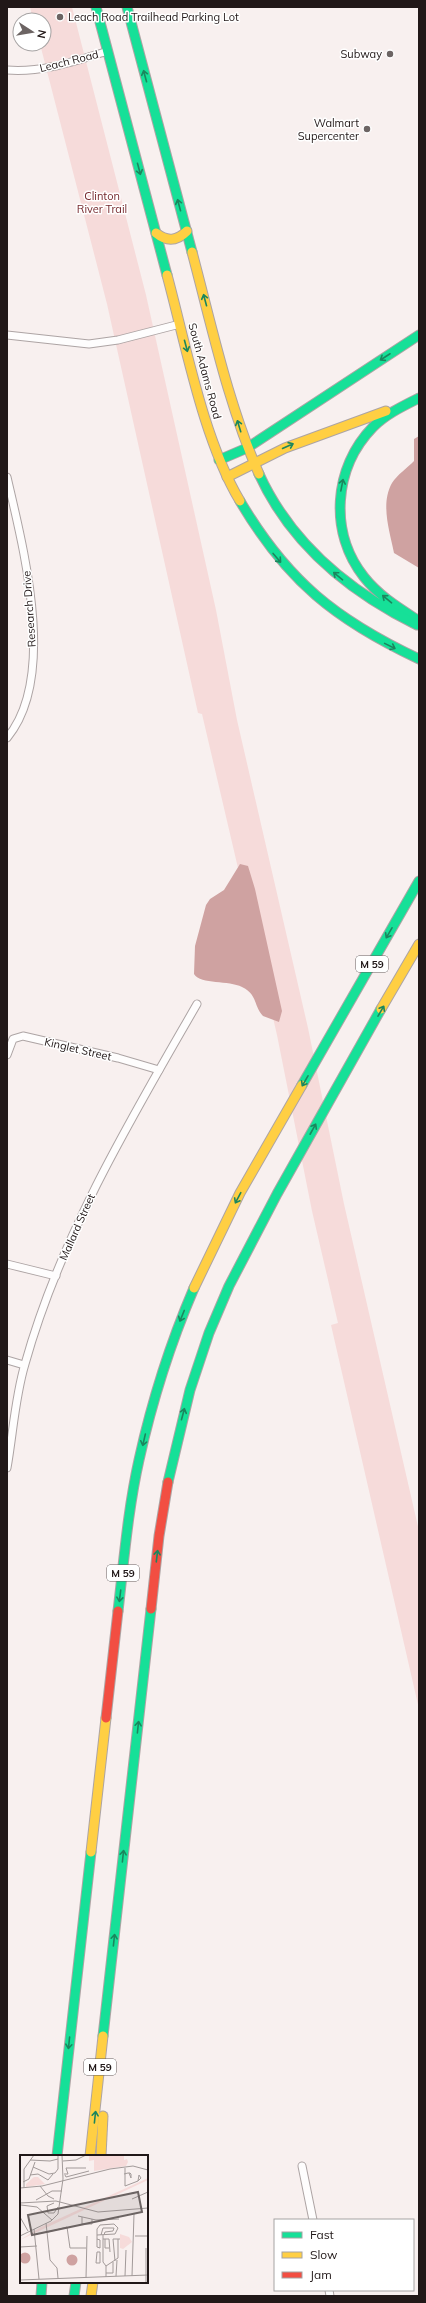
<svg xmlns="http://www.w3.org/2000/svg" width="426" height="2303" viewBox="0 0 426 2303" font-family="Mulish,sans-serif">
<style>
.green{fill:#f6dbda}
.water{fill:#cfa2a1}
.lines{fill:none;stroke-linecap:round;stroke-linejoin:round}
.street-casing{stroke:#ada4a4;stroke-width:9}
.fast-casing{stroke:#ada4a4;stroke-width:11}
.slow-casing{stroke:#ada4a4;stroke-width:11}
.jam-casing{stroke:#ada4a4;stroke-width:11}
.street{stroke:#fefdfd;stroke-width:7}
.fast{stroke:#16e098;stroke-width:9}
.slow{stroke:#ffcf43;stroke-width:9}
.jam{stroke:#f24e42;stroke-width:9}
.oneway{stroke:#1b865e}
.poi-dot{fill:#6c6463;stroke:#fff;stroke-width:1.5}
.labels{text-anchor:middle;stroke-width:3;stroke-linejoin:round;paint-order:stroke}
.shield{fill:#fff;stroke:#645d5d;stroke-width:1}
.shield-label{font-size:10px;font-weight:bold;fill:#211818}
.poi-label{font-size:11px;fill:#211818;stroke:#fff;text-anchor:end}
.street-label{font-size:11px;fill:#211818;stroke:#fff}
.park-label{font-size:11px;fill:#75282d;stroke:#fff}
.inset-road{fill:none;stroke:#a29a99;stroke-width:1}
.view{fill:#6c6463;fill-opacity:0.15;stroke:#6c6463;stroke-width:2}
.inset-edge{fill:none;stroke:#211818;stroke-width:2}
</style>
<rect width="100%" height="100%" fill="#f8f0ef"/>
<path class="green" d="M30 7H72L146 295 216 610 237 720 308 1028 344 1204 419 1531V1709L331 1325 338 1323 312 1211 277 1035 202 714 198 713 107 304 40 44H44V20H33Z"/>
<g class="water">
<path d="M419 436V568L394 553C390 532 380 504 392 483 397 475 407 468 414 461V439Z"/>
<path d="M240 864 248 866 255 889 282 1011 279 1022 263 1016C253 1005 258 995 242 987 229 980 201 985 194 974L195 946 206 905 210 899 224 890Z"/>
</g>
<g class="lines">
<g class="street-casing">
<g id="street">
<path d="M7 70C42 73 75 61 108 51"/>
<path d="M7 335 89 344 118 340 180 324"/>
<path d="M7 477C23 547 58 677 7 738"/>
<path d="M7 1055 13 1039 23 1036 118 1058 159 1070"/>
<path d="M7 1264 56 1276"/>
<path d="M7 1360 24 1365"/>
<path d="M7 1468C13 1434 15 1397 25 1364 61 1235 131 1119 197 1004"/>
<path d="M302 2166 313 2220"/>
<path d="M329 2290 330 2296"/>
</g>
</g>
<g class="fast-casing">
<g id="fast">
<path d="M96 7 167 275"/>
<path d="M127 7 192 252"/>
<path d="M419 398C403 406 386 414 373 427 333 468 329 533 364 577 379 596 399 608 419 621"/>
<path d="M219 460 247 448 419 335"/>
<path d="M259 474C291 544 350 592 417 625"/>
<path d="M240 501C287 581 336 620 419 659"/>
<path d="M302 1085 419 881"/>
<path d="M168 1482 190 1390 209 1333 229 1286 277 1194 381 1009"/>
<path d="M118 1611C124 1560 128 1509 139 1460 152 1401 170 1344 194 1288"/>
<path d="M103 2036 151 1609"/>
<path d="M57 2156 91 1852"/>
<path d="M41 2296 42 2282"/>
<path d="M74 2296 76 2282"/>
</g>
</g>
<g class="slow-casing">
<g id="slow">
<path d="M156 233C167 242 177 241 187 231"/>
<path d="M192 252C212 327 228 404 259 474"/>
<path d="M167 275C186 345 203 439 240 501"/>
<path d="M227 477 285 448 386 411"/>
<path d="M381 1009 419 944"/>
<path d="M194 1288 240 1193 302 1085"/>
<path d="M91 1852 106 1718"/>
<path d="M90 2156 103 2036"/>
<path d="M101 2156 103 2116"/>
<path d="M91 2296 93 2282"/>
</g>
</g>
<g class="jam-casing">
<g id="jam">
<path d="M151 1609 159 1536 168 1482"/>
<path d="M106 1718 118 1611"/>
</g>
</g>
<use href="#street" class="street"/>
<use href="#fast" class="fast"/>
<use href="#slow" class="slow"/>
<use href="#jam" class="jam"/>
</g>
<defs><path id="oneway-shaft" d="M-6 0H5M1.5-3L5.5 0L1.5 3" fill="none" stroke-width="1.6" stroke-linecap="round" stroke-linejoin="round"/></defs>
<g class="oneway">
<use href="#oneway-shaft" transform="translate(145 76) rotate(-105)"/>
<use href="#oneway-shaft" transform="translate(139 169) rotate(75)"/>
<use href="#oneway-shaft" transform="translate(179 205) rotate(-105)"/>
<use href="#oneway-shaft" transform="translate(205 300) rotate(-105)"/>
<use href="#oneway-shaft" transform="translate(186 346) rotate(75)"/>
<use href="#oneway-shaft" transform="translate(385 357) rotate(147)"/>
<use href="#oneway-shaft" transform="translate(239 426) rotate(-107)"/>
<use href="#oneway-shaft" transform="translate(288 446) rotate(-24)"/>
<use href="#oneway-shaft" transform="translate(342 485) rotate(-79)"/>
<use href="#oneway-shaft" transform="translate(277 558) rotate(49)"/>
<use href="#oneway-shaft" transform="translate(338 576) rotate(-140)"/>
<use href="#oneway-shaft" transform="translate(387 599) rotate(-140)"/>
<use href="#oneway-shaft" transform="translate(390 646) rotate(26)"/>
<use href="#oneway-shaft" transform="translate(389 933) rotate(120)"/>
<use href="#oneway-shaft" transform="translate(381 1011) rotate(-60)"/>
<use href="#oneway-shaft" transform="translate(305 1081) rotate(120)"/>
<use href="#oneway-shaft" transform="translate(313 1129) rotate(-61)"/>
<use href="#oneway-shaft" transform="translate(238 1198) rotate(118)"/>
<use href="#oneway-shaft" transform="translate(182 1316) rotate(112)"/>
<use href="#oneway-shaft" transform="translate(183 1414) rotate(-75)"/>
<use href="#oneway-shaft" transform="translate(144 1440) rotate(103)"/>
<use href="#oneway-shaft" transform="translate(157 1556) rotate(-83)"/>
<use href="#oneway-shaft" transform="translate(120 1596) rotate(97)"/>
<use href="#oneway-shaft" transform="translate(138 1727) rotate(-84)"/>
<use href="#oneway-shaft" transform="translate(123 1856) rotate(-84)"/>
<use href="#oneway-shaft" transform="translate(114 1940) rotate(-84)"/>
<use href="#oneway-shaft" transform="translate(69 2043) rotate(96)"/>
<use href="#oneway-shaft" transform="translate(95 2117) rotate(-84)"/>
</g>
<g class="poi-dot">
<circle cx="60" cy="17" r="4"/>
<circle cx="390" cy="54" r="4"/>
<circle cx="367" cy="129" r="4"/>
</g>
<g class="labels">
<g class="shield">
<rect x="356" y="956" width="32" height="16" rx="3"/>
<rect x="107" y="1565" width="32" height="16" rx="3"/>
<rect x="84" y="2059" width="32" height="16" rx="3"/>
</g>
<g class="shield-label">
<text x="372" y="968">M 59</text>
<text x="123" y="1577">M 59</text>
<text x="100" y="2071">M 59</text>
</g>
<g class="poi-label">
<text x="68" y="21" text-anchor="start">Leach Road Trailhead Parking Lot</text>
<text x="382" y="58">Subway</text>
<text x="359" y="127">Walmart<tspan x="359" dy="13">Supercenter</tspan></text>
</g>
<g class="street-label">
<text transform="translate(69 61) rotate(-14)" y="4">Leach Road</text>
<text transform="translate(205 371) rotate(75)" y="4">South Adams Road</text>
<text transform="translate(29 609) rotate(-94)" y="4">Research Drive</text>
<text transform="translate(78 1049) rotate(13)" y="4">Kinglet Street</text>
<text transform="translate(77 1227) rotate(-66)" y="4">Mallard Street</text>
</g>
<g class="park-label">
<text x="102" y="200">Clinton<tspan x="102" dy="13">River Trail</tspan></text>
</g>
</g>
<g transform="translate(20 2155)">
<rect width="128" height="128" fill="#f8f0ef"/>
<path d="M69 0H104V5L107 4 108 7 106 11 74 16V5L69 6ZM14 22H18L25 29 6 32V29ZM128 23V25L0 85 21 72ZM100 79 109 82 112 87 103 94 100 93Z" fill="#f6dbda"/>
<path d="M-0.5 103a5.5 5.5 0 1 1 11 0a5.5 5.5 0 1 1-11 0ZM46.5 105a5.5 5.5 0 1 1 11 0a5.5 5.5 0 1 1-11 0Z" fill="#cfa2a1"/>
<path class="inset-road" d="M10 5 30 6 38 4M43 6 56 5 66 0M13 12 29 19 35 18 38 14V0M105 13V31L118 26 121 23 119 20 118 26M44 19H48L46 13H66M104 19 108 18H110L111 19V23L109 18M10 20 18 19 28 25 33 19M45 20 46 22 69 16M3 27 9 24 15 7M20 31 28 41 34 44M0 33 22 31 90 14 113 11 128 15M4 33V14L14 0M112 44 128 37M16 45 32 36H42M0 48 36 46 78 57 128 53M34 48 27 51 28 58H34L38 52M1 50 17 52 32 65M58 61 76 65 99 64M0 62 8 76M62 62V69H72V64M26 68 30 105 37 113 38 123M14 74 19 124M28 77 47 72 50 93H66M81 80 83 73H94L93 76 85 77 84 80M83 80V107L86 111V122M0 81 31 66 38 59 43 24 42 0M115 81H128M77 84 80 85V93L77 92V74L80 70 94 69 98 73 95 79 77 80M83 84H89L90 97M85 84V93H89M0 92 17 91M77 97H80V108H76ZM95 106 93 84H100M86 111 98 103V84M86 118H93V107M96 121 97 105M105 121 106 95M112 121 114 59M66 123 67 81M0 125 128 120M126 128V93"/>
<path class="view" d="M118 37 122 57 12 80 8 60Z"/>
<rect width="128" height="128" class="inset-edge"/>
</g>
<rect width="426" height="2303" fill="none" stroke="#211818" stroke-width="16"/>
<rect x="274" y="2219" width="140" height="72" fill="#ffffff" stroke="#a6a3a3"/>
<rect x="282" y="2232" width="20" height="6" fill="#16e098" stroke="#a6a3a3"/>
<text x="310" y="2239" font-size="12" fill="#211818">Fast</text>
<rect x="282" y="2252" width="20" height="6" fill="#ffcf43" stroke="#a6a3a3"/>
<text x="310" y="2259" font-size="12" fill="#211818">Slow</text>
<rect x="282" y="2272" width="20" height="6" fill="#f24e42" stroke="#a6a3a3"/>
<text x="310" y="2279" font-size="12" fill="#211818">Jam</text>
<g transform="translate(32 32) rotate(102)"><circle r="19" fill="#ffffff" stroke="#a6a3a3"/>
<path d="M0-3L7 15L0 10L-7 15Z" fill="#6c6463"/>
<text y="-6" font-size="11" font-weight="bold" text-anchor="middle" fill="#211818">N</text>
</g>
</svg>
